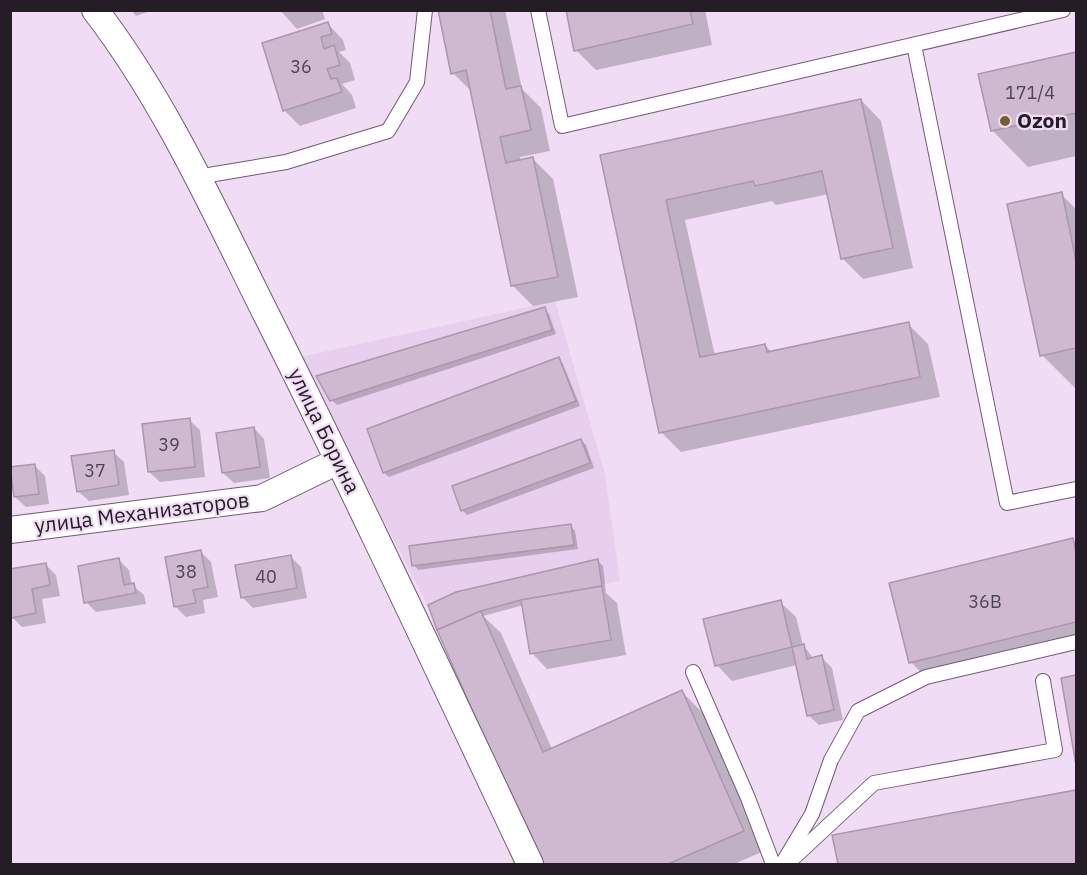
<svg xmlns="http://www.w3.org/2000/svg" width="1087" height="875" viewBox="0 0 1087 875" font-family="'IBM Plex Sans',sans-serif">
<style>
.built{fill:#e9cfee}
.shadow{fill:#0003}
.building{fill:#ceb9d1;stroke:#ab96ae;stroke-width:1.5}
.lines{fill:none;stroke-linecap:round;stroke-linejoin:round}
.service-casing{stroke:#6e5c71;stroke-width:16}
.minor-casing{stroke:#6e5c71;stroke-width:28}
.service{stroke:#fff;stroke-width:14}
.minor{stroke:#fff;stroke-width:26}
.poi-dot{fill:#71602e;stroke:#f1dcf5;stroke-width:2}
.labels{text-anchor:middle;stroke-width:4.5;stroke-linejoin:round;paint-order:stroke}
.number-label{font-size:18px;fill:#4f4451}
.poi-label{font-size:21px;font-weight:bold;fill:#251d26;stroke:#f1dcf5;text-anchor:start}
.street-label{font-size:21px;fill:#251d26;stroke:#f1dcf5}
</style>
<rect width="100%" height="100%" fill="#f1dcf5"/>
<path class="built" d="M555 301 605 474 620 581 434 618 300 357Z"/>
<g class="shadow">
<path d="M131 10H153L136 16Z"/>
<path d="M280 10H322L325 19 297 29Z"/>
<path d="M439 10H505L522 89 541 108 550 151 520 157 521 161 533 159 553 179 578 297 533 306 513 286 472 92 453 73Z"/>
<path d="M567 10H705L712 45 596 70 576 50Z"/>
<path d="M328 24 343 40 346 50 339 52 350 63 355 80 342 84 352 95 356 108 300 126 284 110 263 44Z"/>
<path d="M1076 54V156L1028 167 992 130 980 75Z"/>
<path d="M861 100 881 121 913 268 863 279 842 258 829 194 776 205 772 201 685 220 715 356 765 345 772 353 908 324 928 344 940 397 681 452 661 432 602 156Z"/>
<path d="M1061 194 1076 209V389L1042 355Z"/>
<path d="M544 309 549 314 556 334 337 405 332 400Z"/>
<path d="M559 359 563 364 580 406 389 477 384 473 368 430Z"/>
<path d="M189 420 200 430 205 477 160 482 149 472Z"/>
<path d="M254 428 264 439 270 478 234 483 223 473Z"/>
<path d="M581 440 586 445 594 468 467 515 462 510Z"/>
<path d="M113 452 124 462 129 495 89 501 78 491Z"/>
<path d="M34 465 45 476 49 504 26 507 15 497Z"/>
<path d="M571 526 575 531 578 549 418 570 414 565Z"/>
<path d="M1072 539 1076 544V647L931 683 911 662Z"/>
<path d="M201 552 211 562 218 597 203 600 205 613 186 617 175 606Z"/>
<path d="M291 557 301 567 307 598 253 608 243 598Z"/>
<path d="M119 560 129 570 132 585 144 595 146 604 96 612 86 602Z"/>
<path d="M598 561 603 566 606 593 617 603 626 655 547 669 532 653 524 605 483 616 501 633 552 749 682 692 702 712 764 851 734 864H542L430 606Z"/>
<path d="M46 565 56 575 60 596 42 599 46 623 22 627 12 617 10 571Z"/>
<path d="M780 602 796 617 803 645 814 659 821 657 832 668 843 720 819 725 808 715 797 665 732 681 717 665Z"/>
<path d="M1076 676V757L1062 679Z"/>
<path d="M1076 791V864H839L834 836Z"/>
</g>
<g class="building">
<path d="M438 10H490L506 89 521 86 531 130 500 137 506 163 533 157 558 277 511 286 466 70 451 74Z"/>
<path d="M566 10H690L693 24 574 51Z"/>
<path d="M328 22 332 34 321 37 324 49 334 45 340 65 327 69 331 79 337 78 342 92 283 111 262 43Z"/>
<path d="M1076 52V113L991 131 978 74Z"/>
<path d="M861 99 893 248 841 259 822 171 755 186 753 181 666 200 700 357 765 344 767 352 909 322 920 377 659 433 600 155Z"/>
<path d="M1062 192 1076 261V348L1040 356 1007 204Z"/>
<path d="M545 307 552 330 330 401 316 376Z"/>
<path d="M559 357 576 401 383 473 367 429Z"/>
<path d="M190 418 195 467 148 472 142 424Z"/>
<path d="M254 427 260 467 222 473 216 433Z"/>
<path d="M581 439 590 463 461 511 452 486Z"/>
<path d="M114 450 119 485 77 492 71 456Z"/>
<path d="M35 464 39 494 14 497 10 467Z"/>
<path d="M571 524 574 545 412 566 409 546Z"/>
<path d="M1073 538 1076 552V622L909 663 889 583Z"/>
<path d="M201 550 208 587 193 590 196 603 174 607 165 557Z"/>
<path d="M291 555 297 588 241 598 235 565Z"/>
<path d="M119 558 124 585 134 583 136 593 84 603 78 566Z"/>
<path d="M598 559 602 586 521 600 481 611 437 630 428 605 456 592Z"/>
<path d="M46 563 50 585 32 589 36 613 11 618 10 569Z"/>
<path d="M602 586 611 640 530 654 521 600Z"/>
<path d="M781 600 792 647 715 666 703 619Z"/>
<path d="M481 611 543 752 682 690 744 831 668 864H540L437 630Z"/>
<path d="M804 644 807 659 822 655 834 710 807 716 792 647Z"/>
<path d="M1076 675V765L1061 678Z"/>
<path d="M1076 790V864H838L832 835Z"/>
</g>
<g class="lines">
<g class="service-casing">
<g id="service">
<path d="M538 10 562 126 1063 10"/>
<path d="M914 45 1007 503 1076 489"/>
<path d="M197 177 286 162 388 131 417 82 425 10"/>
<path d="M693 672 748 798 773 864"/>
<path d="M788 863 874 783 1055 750 1043 681"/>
<path d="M782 864 812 814 831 760 858 711 926 677 1076 642"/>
</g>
</g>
<g class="minor-casing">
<g id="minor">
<path d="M95 10C165 101 214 210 265 312 357 495 443 680 530 864"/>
<path d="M10 530 262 498 338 461"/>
</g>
</g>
<use href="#service" class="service"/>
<use href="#minor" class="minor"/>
</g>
<circle class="poi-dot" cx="1005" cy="121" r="6"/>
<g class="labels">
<g class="number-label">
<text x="301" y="73">36</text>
<text x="1030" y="99">171/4</text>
<text x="169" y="451">39</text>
<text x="95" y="477">37</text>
<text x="186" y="578">38</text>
<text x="266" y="583">40</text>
<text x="985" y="608">36В</text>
</g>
<g class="poi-label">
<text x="1017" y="128">Ozon</text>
</g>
<g class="street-label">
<text transform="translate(324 431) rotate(64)" y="7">улица Борина</text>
<text transform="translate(142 513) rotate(-7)" y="7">улица Механизаторов</text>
</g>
</g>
<rect width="1087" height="875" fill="none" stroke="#251d26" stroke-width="24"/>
</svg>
